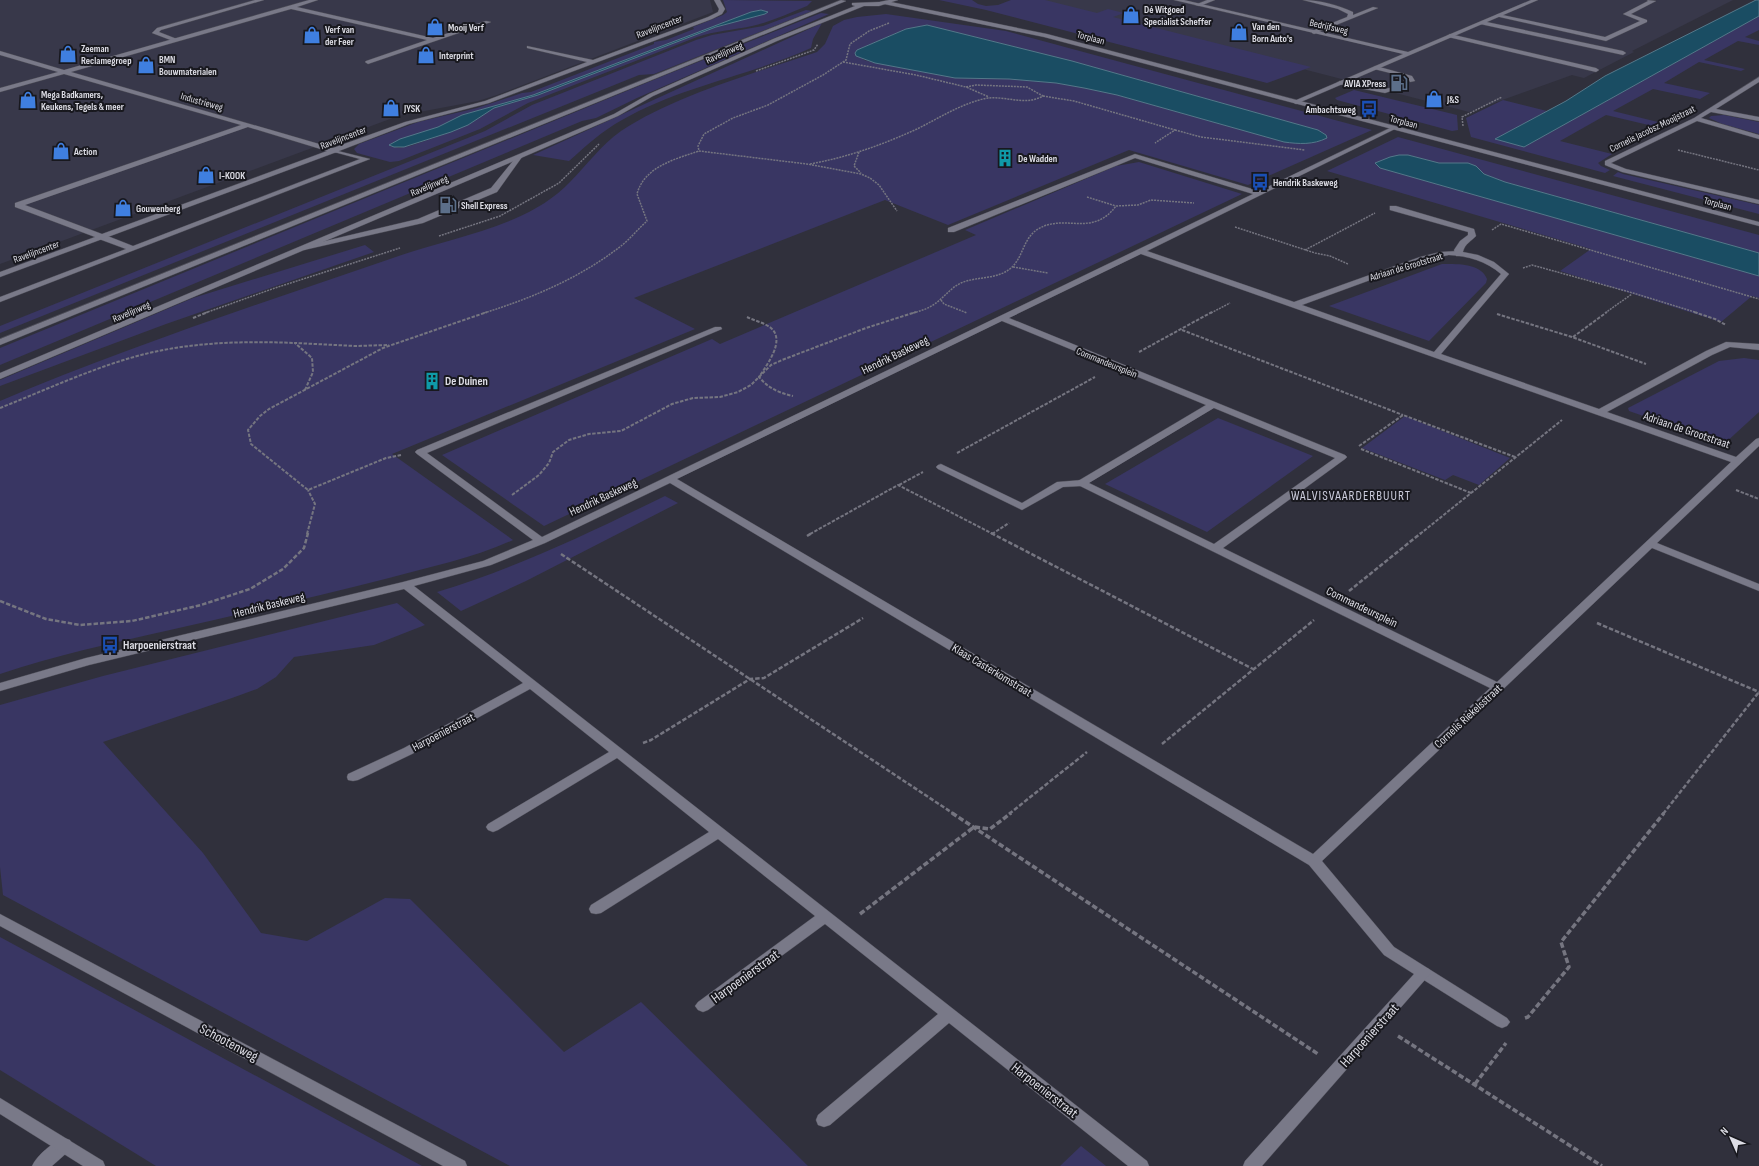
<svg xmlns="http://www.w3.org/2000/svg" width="1759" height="1166" viewBox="0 0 1759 1166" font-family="'Sofia Sans Condensed',sans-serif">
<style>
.built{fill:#38384a}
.green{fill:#393663;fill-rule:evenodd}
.water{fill:#1a4d63;stroke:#54788a}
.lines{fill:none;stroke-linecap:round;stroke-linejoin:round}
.service-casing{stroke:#4b4b55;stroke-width:1}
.minor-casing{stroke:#4b4b55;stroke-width:1}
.tertiary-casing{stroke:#4b4b55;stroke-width:1}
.secondary-casing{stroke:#4b4b55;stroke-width:1}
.path-far3{stroke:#757580;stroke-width:1.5;stroke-dasharray:2 1;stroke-linecap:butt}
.path-far2{stroke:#757580;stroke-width:2;stroke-dasharray:3.5 1.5;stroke-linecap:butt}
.path-far1{stroke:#757580;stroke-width:2.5;stroke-dasharray:4.5 2;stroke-linecap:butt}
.path{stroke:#757580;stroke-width:3.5;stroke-dasharray:5.5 2.5;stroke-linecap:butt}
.service{fill:#797988;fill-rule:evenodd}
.minor{fill:#797988;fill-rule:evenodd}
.tertiary{fill:#797988;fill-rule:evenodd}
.secondary{fill:#797988;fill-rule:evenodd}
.labels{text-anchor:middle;stroke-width:4;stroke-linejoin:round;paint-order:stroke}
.far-poi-label{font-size:10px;font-weight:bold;fill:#dddde5;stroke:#18181e;text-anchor:start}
.far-street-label{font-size:10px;fill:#dddde5;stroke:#18181e}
.street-label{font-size:12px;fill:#dddde5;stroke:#18181e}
.poi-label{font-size:12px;font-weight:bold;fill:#dddde5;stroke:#18181e;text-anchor:start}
.neighbourhood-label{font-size:13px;letter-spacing:1px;fill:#cccddd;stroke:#18181e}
.near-street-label{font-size:14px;fill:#dddde5;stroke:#18181e}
</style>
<rect width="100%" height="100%" fill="#30303c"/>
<g class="built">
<path d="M0 0H710L713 12 497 95 478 101 398 116 0 264Z"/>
<path d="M1037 0H1733L1632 51 1634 52 1584 78 1572 75 1469 112Z"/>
</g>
<g class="green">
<path d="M723 0 812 1 807 6C789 13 771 22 752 26 733 30 715 31 697 37L528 103 480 129 399 161 390 162 357 153 354 149 359 144 418 122 477 108 522 93 531 92 654 44V42L666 40 694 29 693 27 723 15 727 12ZM761 10 765 14 716 27 538 95 494 108 468 125 451 132 410 146 399 148 390 146 392 143 438 127 462 115 533 95 696 33 751 12Z"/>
<path d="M939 0H972L978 4 986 6 998 5 1011 0H1045L1097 13 1108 9 1124 13 1113 17 1311 67 1267 83 986 10Z"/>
<path d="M806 10 812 11 654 74 639 75 0 333V326L485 131 532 105 696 40 712 35 763 26Z"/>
<path d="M821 13 829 14 637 98 596 118 582 121 0 365V348L668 74Z"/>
<path d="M886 14 1006 31 1372 130 1248 185 1129 150 948 225 885 200 634 298 695 329 392 454 513 540C474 558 430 567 389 578 316 597 243 613 170 630 113 643 56 655 0 674V401C127 347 259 304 390 259 431 244 474 236 514 219 535 210 555 198 570 182 587 165 601 145 621 131 678 94 753 74 817 52L825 44 833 26 844 20 857 17ZM927 25 1072 61 1318 130 1326 135 1284 142 1117 95 1084 88 1056 83 1009 79 955 78 875 63 864 60 855 53 857 50 906 29Z"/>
<path d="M1759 16V30L1745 37 1759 41V45L1738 41 1704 60 1745 69 1741 71 1699 62 1664 83 1710 93 1700 99 1653 89 1613 111 1662 123 1657 127 1606 115 1560 141 1612 154 1598 163 1601 166 1610 170 1605 173 1471 137 1466 118 1503 100 1547 111 1496 139 1524 147Z"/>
<path d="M822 23 813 39 811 48C749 76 681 86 622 120 602 131 586 146 569 161L533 155Z"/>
<path d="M1354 90 1457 115 1458 130 1452 131 1337 100 1335 98Z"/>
<path d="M1724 115 1759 122V134L1722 124 1709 118 1711 116Z"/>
<path d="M1398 137 1759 235V253L1505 182 1484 174 1476 166 1468 163H1439L1408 155 1380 168 1759 276V298L1752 296 1721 322 1560 271 1591 249 1327 171Z"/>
<path d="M1139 162 1242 194 544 526 442 455 712 339 720 344 976 235 965 230 1116 166Z"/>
<path d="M1618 172 1623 174 1759 205V214L1613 176Z"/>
<path d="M365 245 374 252 166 324 0 386V380L193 298Z"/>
<path d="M1442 264C1457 264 1481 263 1487 279L1486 283 1429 341 1329 306Z"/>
<path d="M1744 358 1759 360V412L1724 444 1629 411 1628 408 1719 361Z"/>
<path d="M1405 416 1510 458 1479 485 1453 475 1445 480 1362 448Z"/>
<path d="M1218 418 1313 456 1207 532 1105 484Z"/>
<path d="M665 496 678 503 526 581 461 611 437 592C517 568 591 532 665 496Z"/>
<path d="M397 603 425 625 374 645 294 657 276 677 257 689 232 698 103 742 203 853 261 933 307 941 385 898 410 899 564 1052 641 1002 808 1166H510L3 895 0 867V705L103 676Z"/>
<path d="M0 937 422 1166H156L0 1070Z"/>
<path d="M1081 1146 1106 1166H1060Z"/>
</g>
<g class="water">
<path d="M1756 0H1759V16L1524 147 1495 139 1566 101 1605 76Z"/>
<path d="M761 10 768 12 765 14 716 27 538 95 494 108 468 125 451 132 404 147H394L389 145 400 139 438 127 462 115 533 95 696 33 751 12Z"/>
<path d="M927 25 1072 61 1318 130 1326 135 1327 138C1313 145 1299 144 1284 142L1117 95 1084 88 1056 83 1009 79 955 78 875 63 856 56 855 53 857 50 906 29Z"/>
<path d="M1399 155H1408L1439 163H1468L1476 166 1484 174 1505 182 1759 253V276L1380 168 1375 163 1390 157Z"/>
</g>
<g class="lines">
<g class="service-casing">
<g id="service">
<path d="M255 0H264L161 30 159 32 177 39V41H173L152 33 157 28Z"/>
<path d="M1207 0H1215L1200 6 1195 5Z"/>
<path d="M1303 0C1320 0 1338 5 1353 12V15L1373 7 1378 8 1314 34 1312 33V31L1347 17 1348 14 1338 9Z"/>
<path d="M1647 0 1656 1 1631 14 1647 20V22L1606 41 1495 16 1498 14 1605 37 1640 21 1623 14 1648 1Z"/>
<path d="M1482 21 1623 51 1626 53 1623 55 1480 24 1479 23Z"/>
<path d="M1450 34 1596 68 1599 70 1596 72 1448 37 1447 36Z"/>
<path d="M1376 66 1412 76 1415 81 1410 82 1408 78 1401 76V79H1397L1394 74 1374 69V67Z"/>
<path d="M1340 81 1372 87 1383 83 1386 85 1380 88 1385 89 1397 86 1400 88 1385 93 1338 84 1337 83Z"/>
<path d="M334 150 370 159 0 302V297L126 249 99 239V235H105L133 246 360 159 334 152Z"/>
<path d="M519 155 522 157 497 192 423 223 304 250 300 248 304 246 418 219 491 188 517 156Z"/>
<path d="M1390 206H1396L1474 229 1476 236C1468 244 1464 244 1462 256H1456L1454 250 1460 241 1468 235V232L1390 210Z"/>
<path d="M941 464 1022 503 1057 482 1082 480 1087 483 1082 486 1063 487 1022 510 938 469 936 467 938 465Z"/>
<path d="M1424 967 1429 969 1507 1018 1510 1022 1507 1026 1502 1028 1497 1026 1419 977 1417 973 1419 969Z"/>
<path d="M64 1138 70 1140 72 1145 70 1150 52 1166H32C37 1155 53 1142 64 1138Z"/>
</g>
</g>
<g class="minor-casing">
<g id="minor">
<path d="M309 0H318L297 7 433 38 486 21 491 22 368 64 365 62 366 61 427 40 291 9 71 72 333 148 405 122 485 101 587 62 527 48V46L593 60 708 17 718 12 719 9 714 0H720L725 9 722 14 712 19 489 103 409 124 339 151 338 152 334 153 0 277V272L95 237 15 207V203L241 125 64 74 0 92V88L58 72 0 55V51L64 70ZM248 127 327 151 102 234 25 205Z"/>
<path d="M1174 0H1184L1408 52 1531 0H1538L1296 104 1294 103V101L1403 54Z"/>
<path d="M1759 77V82L1716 109 1759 117V121L1711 112 1701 118 1759 135V139L1697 121 1611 163 1626 169 1759 200V204L1622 172 1605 165V161L1694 118Z"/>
<path d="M1392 127 1397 128 1147 251 1294 302 1420 257 1440 252 1458 251 1478 255 1494 262 1509 274 1441 354 1599 409 1706 351 1726 342 1759 344V350L1730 347 1712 355 1607 412 1736 457 1756 439 1759 438V446L1657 543 1759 584V591L1652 548 1322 861 1394 947 1429 969 1431 973 1262 1166H1243L1245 1161 1414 974 1384 955 1309 865 670 483 545 543 491 565 414 586 1147 1161 1149 1166H1128L949 1023 830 1125 824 1127 818 1125 816 1120 818 1115 938 1014 825 924 708 1010 703 1012 698 1010 695 1006 698 1002 815 916 718 839 601 913 596 914 591 913 589 909 591 905 709 832 617 758 498 830 493 832 488 830 486 827 488 824 609 752 530 689 412 754 358 780 353 781 348 780 347 777 348 774 404 748 523 683 404 589 89 665 0 691V683L86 658 403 582 483 561 533 540 417 454 415 452 417 450 715 327H721L722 329 427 453 542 537 1253 194 1135 158 954 232H948V228L1135 154 1259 191ZM1141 254 1731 462 1497 682 1223 548 1345 459 1347 457 1345 455 1009 318ZM1449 255C1468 256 1486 261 1501 274L1434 352 1302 305 1425 260ZM1002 321 1206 405 1078 481 1077 483 1078 485 1490 688 1313 854 677 479ZM1214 408 1335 458 1214 544 1089 483Z"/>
</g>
</g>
<g class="tertiary-casing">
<g id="tertiary">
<path d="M886 1 1047 34 1759 222V226L1044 37 884 4 883 3Z"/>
<path d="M0 914 465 1161 467 1166H443L0 926Z"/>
<path d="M0 1098 103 1161 105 1166H83L0 1114Z"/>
</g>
</g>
<g class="secondary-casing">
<g id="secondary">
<path d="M841 0 846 1 0 345V339Z"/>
<path d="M889 0H898L879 6H864L777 41 653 96 618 116 521 158 0 379V373L614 114 649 94 773 39 855 6 852 5V3L879 2Z"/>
</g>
</g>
<g class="path-far3">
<path d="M889 23 869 31 850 44 846 60 823 75 768 105 733 118 704 134 698 146 699 151 807 164 861 174 870 178 879 185 897 211"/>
<path d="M843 62 916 75 966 87"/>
<path d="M756 71 814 50 818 44"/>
<path d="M1043 96 1074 101 1175 130 1155 143"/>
<path d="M1463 126 1462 117 1502 97"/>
<path d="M1175 130 1201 137 1305 150"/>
<path d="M1678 150 1759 170"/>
<path d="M859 152 854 166 861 173"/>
<path d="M810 164C848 157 882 145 917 129 939 118 959 105 983 99 1004 94 1023 107 1043 96L1027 87 976 85 966 87 989 97"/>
<path d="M1087 197 1116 206"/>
<path d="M1235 227 1315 253 1330 256 1348 264"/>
<path d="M1492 230 1501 224 1759 299"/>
<path d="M439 236 500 216 559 183 599 144"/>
<path d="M1305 250 1375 213"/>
<path d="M1013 267 1048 273"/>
<path d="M1523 268 1532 265 1633 293 1698 313"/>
<path d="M941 300 944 304 967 313"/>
<path d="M205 313 275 288 400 248"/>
<path d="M484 313C532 298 580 278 621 246 630 239 638 229 647 221L637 194C644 167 675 159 699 151"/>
<path d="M913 313C920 311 927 309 933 305 943 299 950 288 961 283 977 276 997 280 1011 268 1023 258 1023 238 1038 229 1065 213 1092 238 1116 206L1138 205 1151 200 1194 203"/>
<path d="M1211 313 1230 303"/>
<path d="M1605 313 1632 294"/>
</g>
<g class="path-far2">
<path d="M1694 312 1715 319 1726 325"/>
<path d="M1497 314 1572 337 1646 364"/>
<path d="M747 317C755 321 766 323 772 329 785 342 766 366 759 377 768 388 779 393 793 396"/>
<path d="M193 318 208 312"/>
<path d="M1182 330 1403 415"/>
<path d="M1573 337 1607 312"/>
<path d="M1139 352 1212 312"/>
<path d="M305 390 313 372 312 358 295 343 356 346 389 345"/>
<path d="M0 408C48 389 99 365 149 353 197 342 246 341 295 343"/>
<path d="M1359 446 1403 415 1515 457"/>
<path d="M1361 449 1471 493"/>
<path d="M957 453 1095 377"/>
<path d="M401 455 386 458 308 490 251 444 248 430 260 416 269 409 383 348 487 312"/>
<path d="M899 485 923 472"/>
<path d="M1736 490 1759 499"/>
<path d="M512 495 539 475 549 463 553 452 569 440 589 434 621 431 672 404 693 398 720 397 738 392 751 385 771 365 782 360 866 328 916 312"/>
<path d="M307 534 315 504 308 490"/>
<path d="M810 534 898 485 993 534"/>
<path d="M992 534 1009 523"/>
<path d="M1420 534 1562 420"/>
</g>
<g class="path-far1">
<path d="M991 533 1253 669"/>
<path d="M807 536 812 533"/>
<path d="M561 554 954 814"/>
<path d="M1349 591 1421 533"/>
<path d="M0 601 46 619 80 625 132 621 201 605 250 589 283 569 304 548 308 533"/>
<path d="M1597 623 1759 692"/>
<path d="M643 743 651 740 750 679 764 678 863 618"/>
<path d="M1162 744 1314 620"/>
<path d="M1009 814 1087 752"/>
<path d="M1663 814 1759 692"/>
</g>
<g class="path">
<path d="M952 813 1318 1054"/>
<path d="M860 914 974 827 990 829 1011 813"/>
<path d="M1525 1018 1528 1017 1569 967 1561 942 1664 813"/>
<path d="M1398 1036 1602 1166"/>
<path d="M1475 1084 1506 1043"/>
</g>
<use href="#service" class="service"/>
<use href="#minor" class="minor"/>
<use href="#tertiary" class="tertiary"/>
<use href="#secondary" class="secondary"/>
</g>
<defs>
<g id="shop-bare" transform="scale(1.38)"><path d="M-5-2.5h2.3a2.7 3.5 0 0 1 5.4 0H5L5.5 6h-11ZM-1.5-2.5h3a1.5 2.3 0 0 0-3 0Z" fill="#3f7fe0" stroke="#18181e" stroke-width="2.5" paint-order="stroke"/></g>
<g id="fuel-bare" transform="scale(1.38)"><path d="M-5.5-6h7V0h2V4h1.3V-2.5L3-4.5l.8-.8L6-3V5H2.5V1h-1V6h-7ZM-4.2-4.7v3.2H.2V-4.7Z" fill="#5c6f8a" stroke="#18181e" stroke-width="2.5" paint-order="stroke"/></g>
<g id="bus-bare" transform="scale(1.38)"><path d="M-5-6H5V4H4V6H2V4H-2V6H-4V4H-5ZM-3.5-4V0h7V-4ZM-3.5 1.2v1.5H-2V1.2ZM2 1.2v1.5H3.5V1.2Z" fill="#1a4fb4" stroke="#18181e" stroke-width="2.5" paint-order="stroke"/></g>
<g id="building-bare" transform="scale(1.38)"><path d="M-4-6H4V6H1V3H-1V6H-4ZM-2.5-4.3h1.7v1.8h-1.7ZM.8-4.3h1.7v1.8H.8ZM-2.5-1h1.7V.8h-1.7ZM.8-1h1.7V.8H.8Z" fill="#0f9aa8" stroke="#18181e" stroke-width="2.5" paint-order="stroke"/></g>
</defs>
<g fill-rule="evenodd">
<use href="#shop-bare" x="1131" y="15"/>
<use href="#shop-bare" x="435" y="27"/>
<use href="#shop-bare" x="1239" y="32"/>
<use href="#shop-bare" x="312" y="35"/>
<use href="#shop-bare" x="68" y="54"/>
<use href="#shop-bare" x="426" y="55"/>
<use href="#shop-bare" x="146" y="65"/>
<use href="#fuel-bare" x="1399" y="83"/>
<use href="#shop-bare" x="1434" y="99"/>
<use href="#shop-bare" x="28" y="100"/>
<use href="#shop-bare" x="391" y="108"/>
<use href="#bus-bare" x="1369" y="109"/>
<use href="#shop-bare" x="61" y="151"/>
<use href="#building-bare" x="1005" y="158"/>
<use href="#shop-bare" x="206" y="175"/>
<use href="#bus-bare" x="1260" y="182"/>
<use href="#fuel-bare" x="448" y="205"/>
<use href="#shop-bare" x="123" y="208"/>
<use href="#building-bare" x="432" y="381"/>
<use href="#bus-bare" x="110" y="645"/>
</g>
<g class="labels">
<g class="far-poi-label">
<text x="1144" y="13">Dé Witgoed<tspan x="1144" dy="12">Specialist Scheffer</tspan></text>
<text x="1252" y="30">Van den<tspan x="1252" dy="12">Born Auto's</tspan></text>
<text x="448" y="31">Mooij Verf</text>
<text x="325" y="33">Verf van<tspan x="325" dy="12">der Feer</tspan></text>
<text x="81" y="52">Zeeman<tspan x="81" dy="12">Reclamegroep</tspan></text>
<text x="439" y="59">Interprint</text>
<text x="159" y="63">BMN<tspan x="159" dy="12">Bouwmaterialen</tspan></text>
<text x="1386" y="87" text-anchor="end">AVIA XPress</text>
<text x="41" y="98">Mega Badkamers,<tspan x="41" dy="12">Keukens, Tegels &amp; meer</tspan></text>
<text x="1447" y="103">J&amp;S</text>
<text x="404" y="112">JYSK</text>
<text x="1356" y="113" text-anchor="end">Ambachtsweg</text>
<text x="74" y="155">Action</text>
<text x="1018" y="162">De Wadden</text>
<text x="219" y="179">I-KOOK</text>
<text x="1273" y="186">Hendrik Baskeweg</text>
<text x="461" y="209">Shell Express</text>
<text x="136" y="212">Gouwenberg</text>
</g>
<g class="far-street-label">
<text transform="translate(659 26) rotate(-21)" y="4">Ravelijncenter</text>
<text transform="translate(1329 26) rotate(13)" y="4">Bedrijfsweg</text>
<text transform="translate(1091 37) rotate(15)" y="4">Torplaan</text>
<text transform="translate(724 52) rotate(-24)" y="4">Ravelijnweg</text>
<text transform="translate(202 101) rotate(16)" y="4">Industrieweg</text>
<text transform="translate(1404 121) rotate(15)" y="4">Torplaan</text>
<text transform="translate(1652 128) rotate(-26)" y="4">Cornelis Jacobsz Mooijstraat</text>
<text transform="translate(343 137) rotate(-21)" y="4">Ravelijncenter</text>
<text transform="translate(429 185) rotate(-23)" y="4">Ravelijnweg</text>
<text transform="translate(1718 203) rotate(15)" y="4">Torplaan</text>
<text transform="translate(36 251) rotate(-20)" y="4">Ravelijncenter</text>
<text transform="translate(1406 266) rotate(-17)" y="4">Adriaan de Grootstraat</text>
<text transform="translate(131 311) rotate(-23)" y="4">Ravelijnweg</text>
<text transform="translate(1107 362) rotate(22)" y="4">Commandeursplein</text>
</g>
<g class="street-label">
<text transform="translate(895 355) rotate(-26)" y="4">Hendrik Baskeweg</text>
<text transform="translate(1687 430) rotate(19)" y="4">Adriaan de Grootstraat</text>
<text transform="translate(603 497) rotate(-25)" y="4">Hendrik Baskeweg</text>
<text transform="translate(269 605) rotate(-14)" y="4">Hendrik Baskeweg</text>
<text transform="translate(1362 607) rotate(26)" y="4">Commandeursplein</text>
<text transform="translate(992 670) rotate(31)" y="4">Klaas Casterkomstraat</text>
<text transform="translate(1468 716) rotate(-43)" y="4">Cornelis Riekelsstraat</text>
<text transform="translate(443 732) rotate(-28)" y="4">Harpoenierstraat</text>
</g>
<g class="poi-label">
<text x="445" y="385">De Duinen</text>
<text x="123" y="649">Harpoenierstraat</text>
</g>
<g class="neighbourhood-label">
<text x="1351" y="500">WALVISVAARDERBUURT</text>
</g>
<g class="near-street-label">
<text transform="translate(745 976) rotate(-36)" y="5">Harpoenierstraat</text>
<text transform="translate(1369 1035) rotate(-48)" y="5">Harpoenierstraat</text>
<text transform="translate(229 1042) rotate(28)" y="5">Schootenweg</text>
<text transform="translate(1045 1090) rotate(38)" y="5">Harpoenierstraat</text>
</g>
</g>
<g transform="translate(1731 1138) rotate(315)" stroke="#18181e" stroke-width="3" paint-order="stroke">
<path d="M0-3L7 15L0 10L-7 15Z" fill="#dddde5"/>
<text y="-6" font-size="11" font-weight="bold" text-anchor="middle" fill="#dddde5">N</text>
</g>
</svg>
